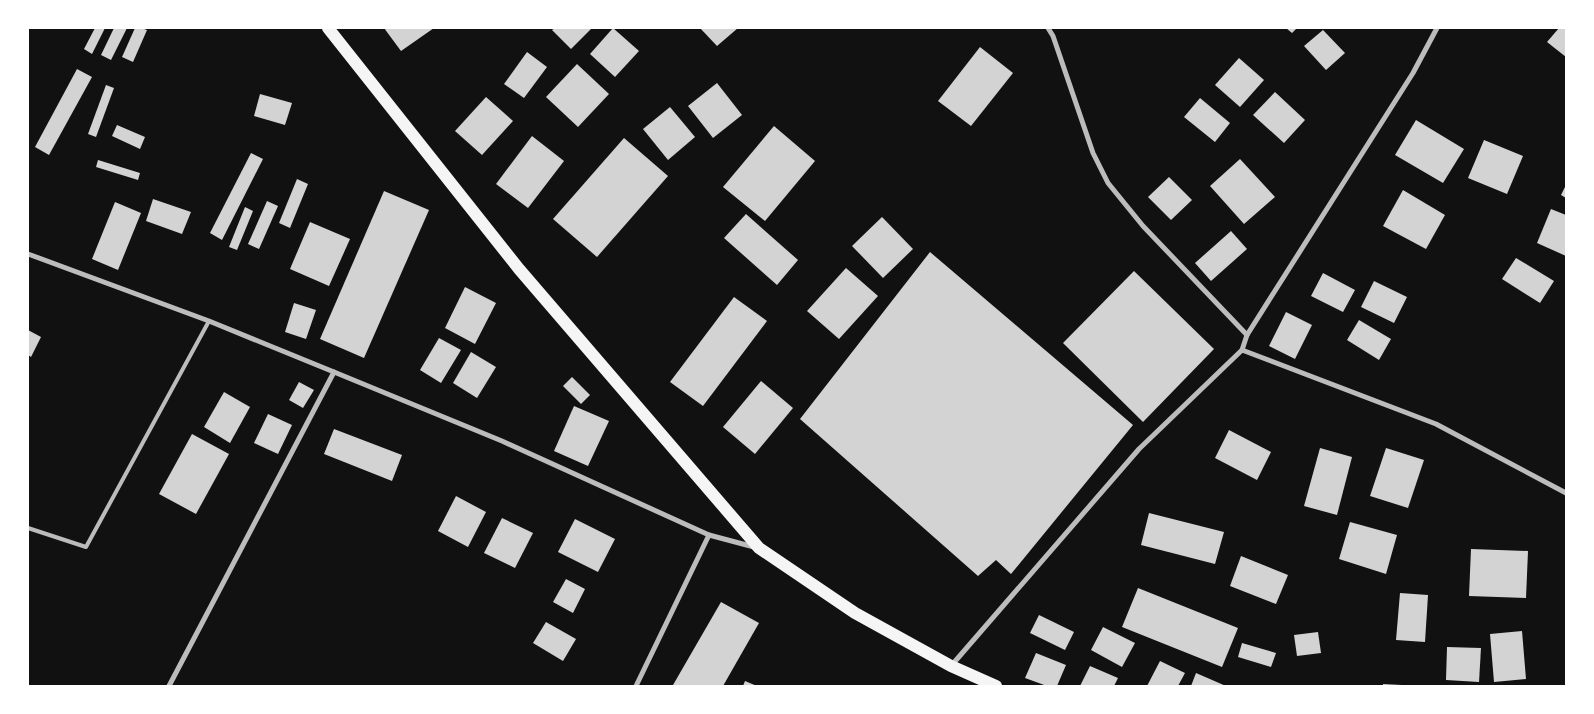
<svg xmlns="http://www.w3.org/2000/svg" width="1594" height="714" viewBox="0 0 1594 714" font-family="'Source Sans 3',sans-serif">
<style>
.building{fill:#d3d3d3}
.lines{fill:none;stroke-linecap:round;stroke-linejoin:round}
.service{stroke:#bcbcbc;stroke-width:4}
.minor{stroke:#bcbcbc;stroke-width:5}
.primary{stroke:#f5f5f5;stroke-width:12}
</style>
<rect width="100%" height="100%" fill="#111"/>
<g class="building">
<path d="M95 28H105L92 54 84 49Z"/>
<path d="M114 28H127L111 60 101 55Z"/>
<path d="M135 28H141L147 30 133 62 122 57Z"/>
<path d="M384 28H434L401 51Z"/>
<path d="M555 28H592L571 49 552 30Z"/>
<path d="M613 28 639 51 615 77 590 54Z"/>
<path d="M700 28H738L717 46Z"/>
<path d="M1286 28H1297L1292 33Z"/>
<path d="M1559 28H1566V57L1547 42Z"/>
<path d="M1323 30 1345 53 1326 70 1304 46Z"/>
<path d="M980 47 1013 73 971 126 938 101Z"/>
<path d="M527 52 547 67 524 98 504 84Z"/>
<path d="M1239 58 1264 80 1240 107 1215 85Z"/>
<path d="M577 64 609 94 578 127 546 97Z"/>
<path d="M77 69 92 77 49 155 35 147Z"/>
<path d="M717 83 742 115 713 138 688 106Z"/>
<path d="M106 85 114 88 96 137 88 134Z"/>
<path d="M1275 92 1305 120 1284 143 1253 115Z"/>
<path d="M260 94 292 103 285 125 254 116Z"/>
<path d="M486 97 513 121 482 155 455 131Z"/>
<path d="M1200 98 1230 123 1215 142 1184 117Z"/>
<path d="M670 107 695 137 668 160 643 129Z"/>
<path d="M1416 120 1464 149 1443 183 1395 155Z"/>
<path d="M117 125 145 137 140 149 112 136Z"/>
<path d="M774 126 815 161 765 221 723 187Z"/>
<path d="M532 136 564 161 528 208 496 184Z"/>
<path d="M624 138 668 176 597 257 553 219Z"/>
<path d="M1484 140 1523 156 1507 194 1468 178Z"/>
<path d="M251 153 263 159 222 240 210 233Z"/>
<path d="M1240 159 1275 197 1244 224 1210 186Z"/>
<path d="M98 160 140 173 138 180 96 167Z"/>
<path d="M1169 177 1192 200 1171 220 1148 197Z"/>
<path d="M297 179 308 184 290 228 279 223Z"/>
<path d="M1566 185V198L1561 195Z"/>
<path d="M1403 190 1445 215 1426 249 1383 226Z"/>
<path d="M384 191 429 210 364 358 320 339Z"/>
<path d="M153 199 191 212 182 234 146 221Z"/>
<path d="M267 201 278 206 259 249 248 244Z"/>
<path d="M115 202 141 213 118 270 92 259Z"/>
<path d="M245 207 253 211 237 250 229 247Z"/>
<path d="M1551 209 1566 215V256L1537 243Z"/>
<path d="M746 214 798 260 777 285 724 238Z"/>
<path d="M882 217 913 249 883 278 852 246Z"/>
<path d="M310 222 350 239 329 286 290 269Z"/>
<path d="M1231 231 1247 249 1211 281 1195 263Z"/>
<path d="M930 252 1133 425 1011 574 996 560 978 576 800 419Z"/>
<path d="M1516 258 1554 281 1540 303 1502 279Z"/>
<path d="M846 268 878 296 839 339 807 311Z"/>
<path d="M1134 271 1214 349 1143 422 1063 343Z"/>
<path d="M1323 273 1355 290 1343 312 1311 296Z"/>
<path d="M1374 281 1407 297 1394 323 1361 307Z"/>
<path d="M465 287 496 303 475 344 445 328Z"/>
<path d="M734 297 767 321 703 406 670 382Z"/>
<path d="M294 303 316 310 306 339 285 332Z"/>
<path d="M1286 312 1312 325 1295 359 1269 346Z"/>
<path d="M1359 320 1391 339 1379 360 1347 340Z"/>
<path d="M28 330 41 337 31 357 28 355Z"/>
<path d="M439 338 461 350 441 383 420 370Z"/>
<path d="M471 352 496 367 477 398 453 383Z"/>
<path d="M572 377 590 395 581 404 563 386Z"/>
<path d="M761 381 793 408 755 454 723 427Z"/>
<path d="M299 382 314 390 303 408 289 400Z"/>
<path d="M224 392 250 407 230 443 204 427Z"/>
<path d="M574 406 609 421 588 466 554 451Z"/>
<path d="M268 414 292 425 278 454 254 443Z"/>
<path d="M334 429 402 455 392 481 324 454Z"/>
<path d="M1229 430 1271 452 1257 480 1215 458Z"/>
<path d="M192 434 229 454 196 514 159 494Z"/>
<path d="M1320 448 1352 457 1337 515 1304 506Z"/>
<path d="M1386 448 1424 460 1408 508 1370 496Z"/>
<path d="M456 496 486 512 468 547 438 531Z"/>
<path d="M1149 513 1224 532 1215 564 1141 545Z"/>
<path d="M502 518 533 533 515 568 484 553Z"/>
<path d="M575 519 615 539 598 572 558 552Z"/>
<path d="M1350 522 1397 535 1386 574 1339 559Z"/>
<path d="M1471 549 1528 551 1526 598 1469 596Z"/>
<path d="M1241 556 1288 575 1276 604 1230 586Z"/>
<path d="M566 579 585 589 573 613 553 602Z"/>
<path d="M1138 588 1238 628 1222 667 1122 627Z"/>
<path d="M1400 593 1428 595 1425 642 1396 640Z"/>
<path d="M721 602 759 623 723 686H675L673 685Z"/>
<path d="M1039 615 1074 632 1065 650 1030 633Z"/>
<path d="M546 622 576 639 563 661 533 643Z"/>
<path d="M1103 627 1135 643 1122 667 1091 650Z"/>
<path d="M1522 631 1526 679 1494 682 1490 634Z"/>
<path d="M1318 632 1321 653 1297 656 1294 635Z"/>
<path d="M1242 643 1276 653 1271 667 1238 657Z"/>
<path d="M1447 647 1481 648 1479 682 1446 680Z"/>
<path d="M1036 653 1066 665 1057 686H1047L1025 678Z"/>
<path d="M1160 661 1185 673 1178 686H1147Z"/>
<path d="M1090 666 1118 678 1114 686H1080Z"/>
<path d="M1196 673 1226 686H1191Z"/>
<path d="M745 681 757 686H743Z"/>
<path d="M1383 684 1402 685V686H1383Z"/>
</g>
<g class="lines">
<path class="service" d="M28 528 86 547 209 321"/>
<g class="minor">
<path d="M1048 28 1053 36 1093 153 1108 183 1143 226 1247 335"/>
<path d="M28 254 209 321 334 372 502 441 709 535 754 547"/>
<path d="M1242 350 1247 335 1413 73 1437 28"/>
<path d="M951 666 1139 449 1242 350 1436 424 1566 493"/>
<path d="M169 686 334 372"/>
<path d="M636 686 709 535"/>
</g>
<path class="primary" d="M328 28 519 269 759 548 855 613 951 666 996 686"/>
</g>
<rect width="1594" height="714" fill="none" stroke="#ffffff" stroke-width="58"/>
</svg>
